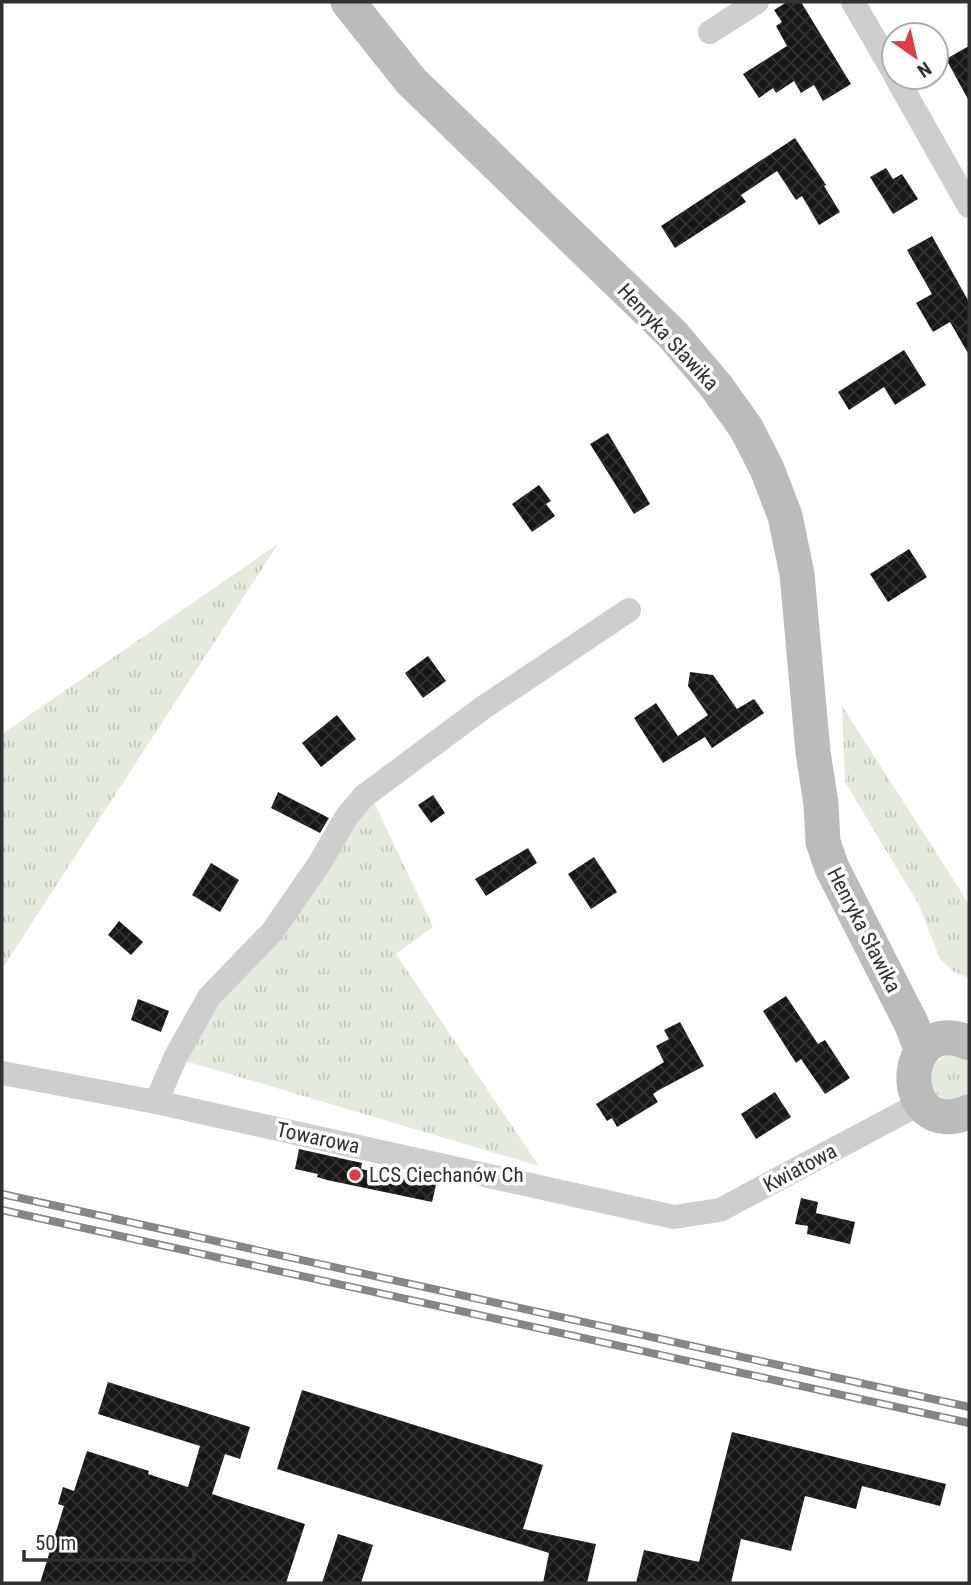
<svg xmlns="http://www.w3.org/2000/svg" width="971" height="1585" viewBox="0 0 971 1585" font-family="'Roboto Condensed',sans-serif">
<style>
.grass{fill:url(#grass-tufts)}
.building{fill:url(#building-cross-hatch)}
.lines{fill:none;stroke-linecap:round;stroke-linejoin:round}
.minor{stroke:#cecece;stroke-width:24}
.secondary{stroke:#bbb;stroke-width:35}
.rail-casing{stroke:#868686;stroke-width:8}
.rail{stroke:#fff;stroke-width:5;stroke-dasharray:16;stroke-linecap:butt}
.poi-dot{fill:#df3d42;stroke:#fff;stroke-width:2.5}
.labels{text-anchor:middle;stroke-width:7;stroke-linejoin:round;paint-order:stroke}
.street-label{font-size:21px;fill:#313131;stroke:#fff}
.poi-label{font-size:21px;fill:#313131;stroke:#fff;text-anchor:start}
</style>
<defs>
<pattern id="grass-tufts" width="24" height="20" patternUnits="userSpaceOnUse" patternTransform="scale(1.75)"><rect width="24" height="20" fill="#e4eadd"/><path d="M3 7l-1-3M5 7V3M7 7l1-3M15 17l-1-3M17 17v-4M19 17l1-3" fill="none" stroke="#c4c9be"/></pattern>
<pattern id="building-cross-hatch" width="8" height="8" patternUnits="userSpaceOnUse" patternTransform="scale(1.75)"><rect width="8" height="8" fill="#181818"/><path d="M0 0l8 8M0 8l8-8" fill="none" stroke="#313131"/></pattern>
</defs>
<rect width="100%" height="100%" fill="#fff"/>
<g class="grass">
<path d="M278 544 2 969V734Z"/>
<path d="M842 706 969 904V978L954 972 940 959 919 905 845 782Z"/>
<path d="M372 798 433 927 396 954 539 1166 179 1059 209 1011Z"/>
<path d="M948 1055 965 1059 969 1063V1094L964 1098 946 1101 932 1091C929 1073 929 1063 948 1055Z"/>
</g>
<g class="building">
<path d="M787 2H801L851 84 823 101 814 85 801 93 794 81 776 93 773 88 759 98 743 74 787 46 776 26 782 22 774 10Z"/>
<path d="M969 46V101L946 59Z"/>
<path d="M795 138 826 185 824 186 840 212 819 225 802 196 796 200 777 171 741 195 746 202 675 248 661 226Z"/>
<path d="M886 168 893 179 902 174 918 199 893 214 870 177Z"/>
<path d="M932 236 969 302V355L950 322 933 332 916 303 932 294 907 250Z"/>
<path d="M904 350 926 385 895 405 884 387 849 410 838 392Z"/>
<path d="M608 433 650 504 634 514 590 444Z"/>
<path d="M539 485 551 501 546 504 555 516 532 532 512 504Z"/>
<path d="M909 549 927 577 888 602 870 574Z"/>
<path d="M428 656 446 681 423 698 405 673Z"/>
<path d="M690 672 713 675 737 709 754 699 764 713 712 748 705 737 663 763 634 718 656 703 678 736 708 715 688 686Z"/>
<path d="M337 715 356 739 321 767 302 743Z"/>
<path d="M278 792 329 818 320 833 271 808Z"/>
<path d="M433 795 445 813 431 823 418 805Z"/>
<path d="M528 848 537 863 486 896 475 879Z"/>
<path d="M594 857 617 892 591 909 568 874Z"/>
<path d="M211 863 239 880 220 912 192 895Z"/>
<path d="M119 921 143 942 131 955 108 935Z"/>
<path d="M786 996 818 1044 825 1040 850 1078 825 1094 801 1059 796 1063 763 1011Z"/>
<path d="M138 999 169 1011 161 1032 131 1020Z"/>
<path d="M680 1022 704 1066 659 1090 653 1094 658 1102 617 1127 612 1118 607 1121 596 1104 664 1062 656 1046 669 1039 664 1030Z"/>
<path d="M775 1092 791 1117 756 1139 741 1114Z"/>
<path d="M299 1149 362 1163 361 1169 436 1185 432 1202 327 1180 317 1177 318 1174 295 1169Z"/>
<path d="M801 1198 818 1202 816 1213 855 1222 850 1244 807 1234 808 1226 795 1224Z"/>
<path d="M108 1382 250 1427 240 1459 225 1454 212 1494 305 1524 286 1583H40L64 1506 58 1504 63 1487 74 1491 87 1451 149 1471 148 1474 188 1487 200 1446 98 1414Z"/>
<path d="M302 1390 543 1465 523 1529 596 1544 587 1583H543L549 1553 277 1469Z"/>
<path d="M732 1432 946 1484 940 1506 862 1486 856 1509 805 1496 791 1551 741 1539 731 1583H636L644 1550 699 1562Z"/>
<path d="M338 1534 373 1545 361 1583H322Z"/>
</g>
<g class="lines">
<g class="minor">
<path d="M853 2 894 73"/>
<path d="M710 32 757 2"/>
<path d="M896 77 969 206"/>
<path d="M2 1073 156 1102 674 1217 720 1210 921 1103"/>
<path d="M156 1102 176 1056 209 997 272 932 319 864 347 816 364 796 484 707 629 610"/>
</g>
<g class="secondary">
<path d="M348 2 411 81 672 334 716 386 746 428 767 469 785 516 797 574 813 752 821 804 823 842 832 868 911 1023 922 1051"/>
<path d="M969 1043C898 1010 893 1143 969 1112"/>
</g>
<g class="rail-casing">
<g id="rail">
<path d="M2 1194 969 1407"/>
<path d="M2 1210 969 1423"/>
</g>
</g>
<use href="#rail" class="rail"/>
</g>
<circle class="poi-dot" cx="355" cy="1175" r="7"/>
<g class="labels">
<g class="street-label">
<text transform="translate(668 337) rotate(47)" y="7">Henryka Sławika</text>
<text transform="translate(864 930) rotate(63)" y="7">Henryka Sławika</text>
<text transform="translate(318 1138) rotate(12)" y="7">Towarowa</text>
<text transform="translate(800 1168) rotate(-28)" y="7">Kwiatowa</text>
</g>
<g class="poi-label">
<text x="369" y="1182">LCS Ciechanów Ch</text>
</g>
</g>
<rect width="971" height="1585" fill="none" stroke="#313131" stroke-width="7"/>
<g transform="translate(915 56) rotate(146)"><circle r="33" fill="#ffffff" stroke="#adadad" stroke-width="2"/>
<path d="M0-5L12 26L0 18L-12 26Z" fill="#df3d42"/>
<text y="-10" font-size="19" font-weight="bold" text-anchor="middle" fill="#313131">N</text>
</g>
<path d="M24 1550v10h170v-10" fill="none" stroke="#313131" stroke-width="3.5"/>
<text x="35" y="1550" font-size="21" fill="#313131" stroke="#ffffff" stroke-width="5" paint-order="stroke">50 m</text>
</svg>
